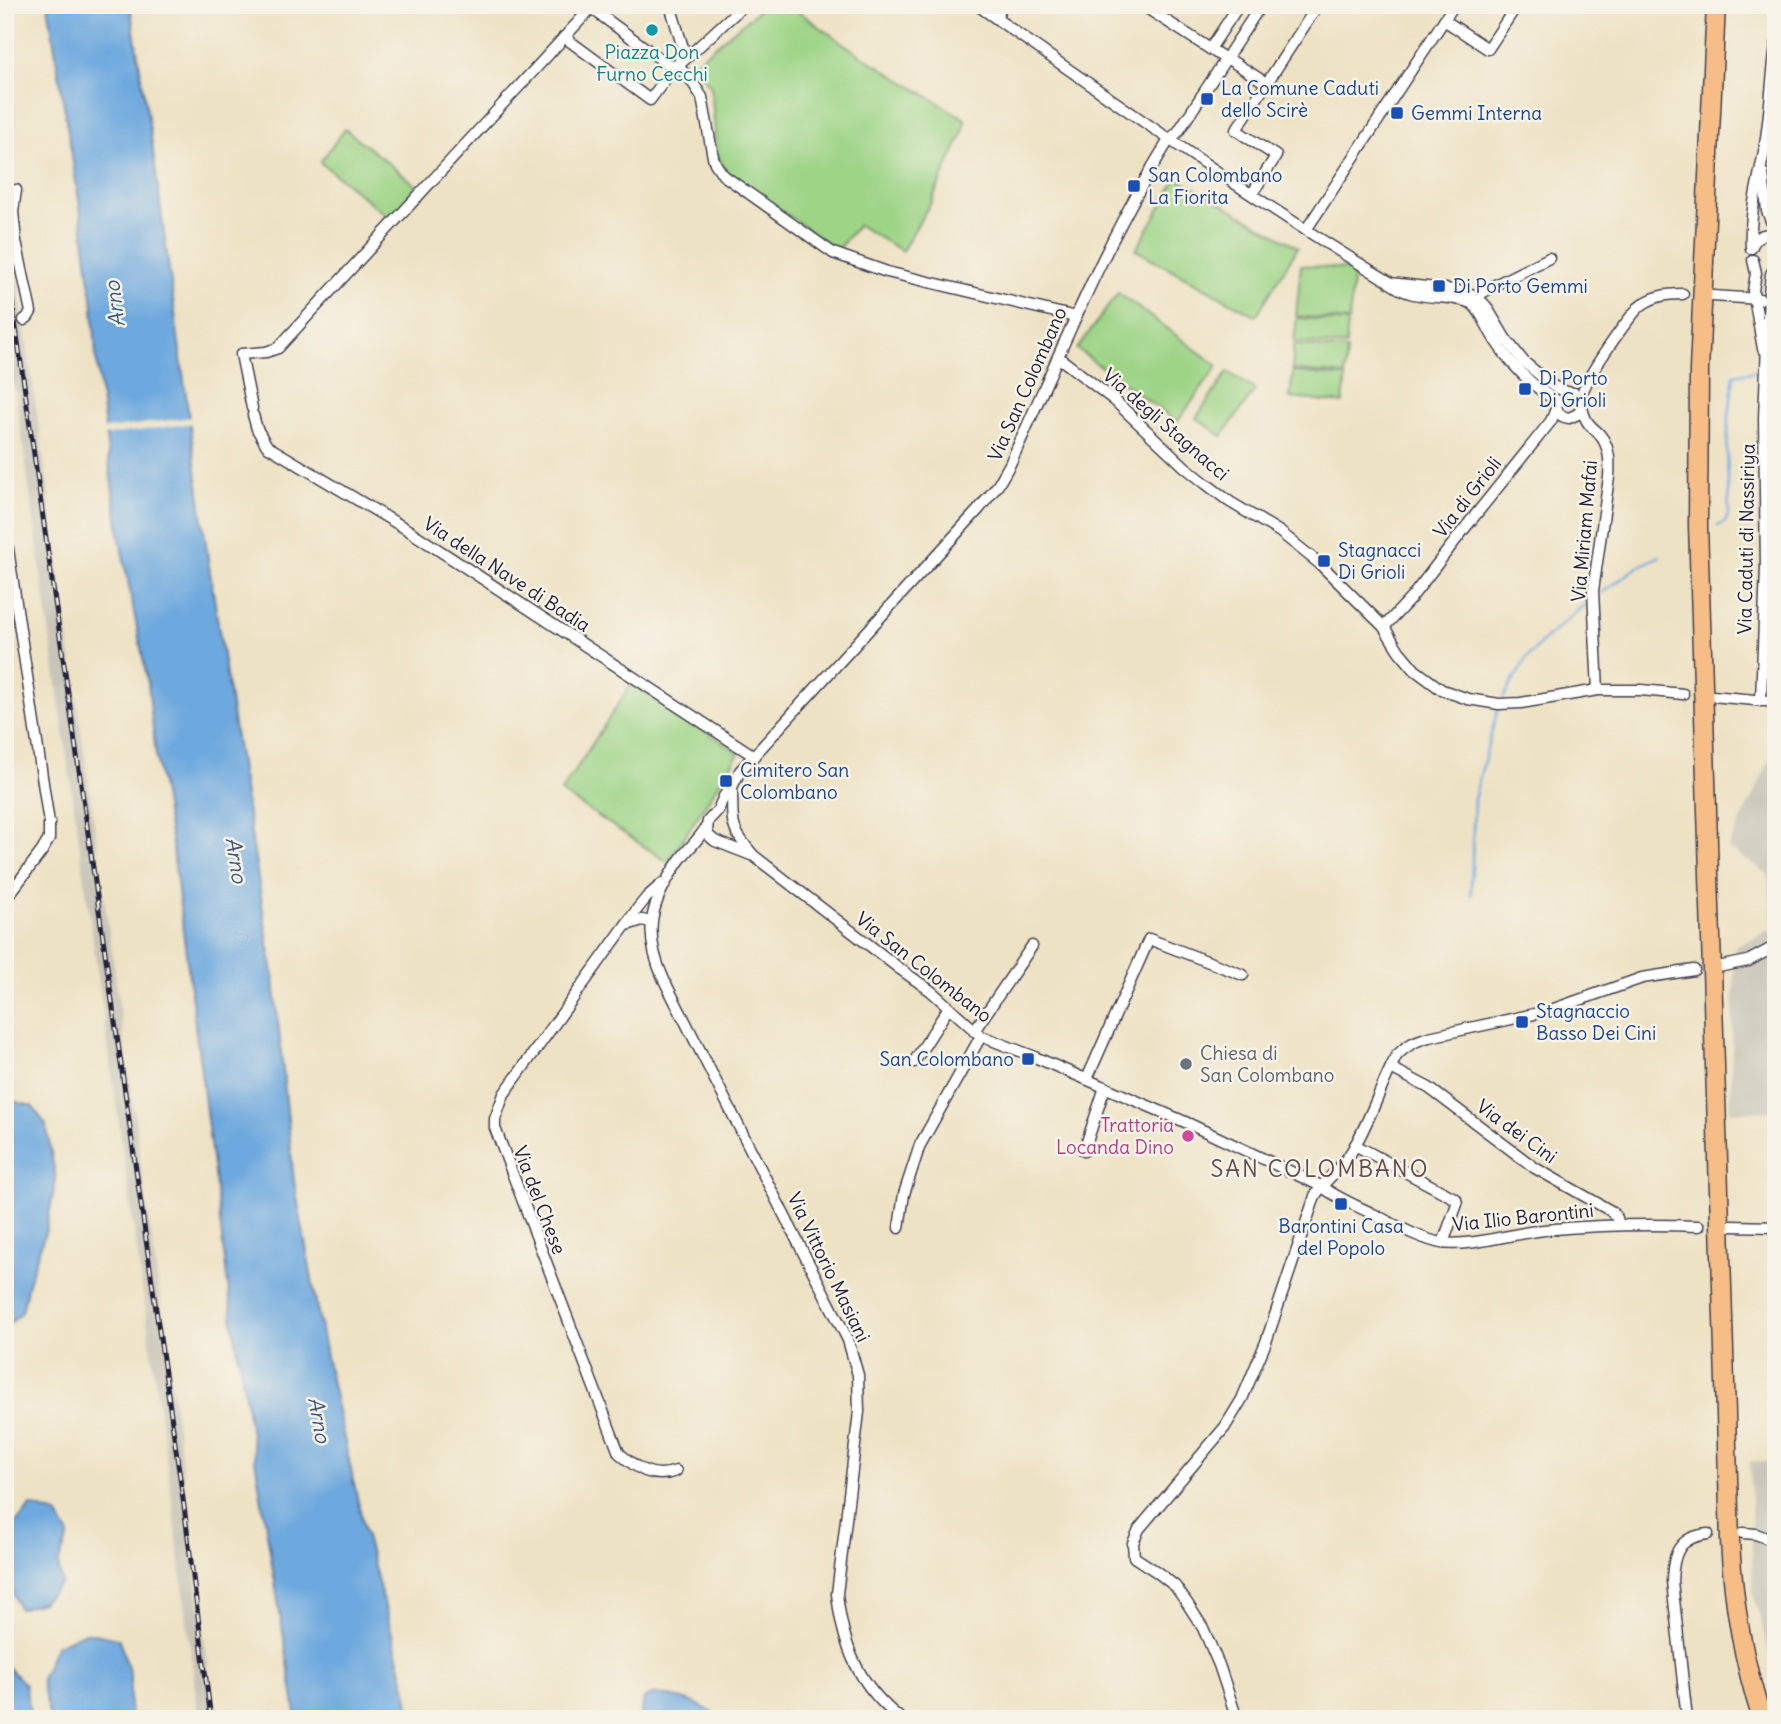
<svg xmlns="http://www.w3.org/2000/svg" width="1781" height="1724" viewBox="0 0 1781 1724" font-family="Delius,sans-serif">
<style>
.industrial{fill:#c8c4b8}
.green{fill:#9dd486;stroke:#607b60;stroke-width:2}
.water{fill:#6da8de;stroke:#48658c;stroke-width:2}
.pier{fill:#eee2c4}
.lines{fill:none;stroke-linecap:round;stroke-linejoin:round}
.stream{stroke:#6da8de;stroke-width:2.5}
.street-tunnel{stroke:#c5bca9;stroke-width:10;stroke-dasharray:10 5;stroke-linecap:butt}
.street-casing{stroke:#413f50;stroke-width:13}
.highway-casing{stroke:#413f50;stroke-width:21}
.street{stroke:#fff;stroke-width:10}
.highway{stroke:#f6be86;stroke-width:18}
.rail-casing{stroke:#22223b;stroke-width:5}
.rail{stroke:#f7f3e8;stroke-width:2.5;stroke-dasharray:8;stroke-linecap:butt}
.culture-dot{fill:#0f9aa8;stroke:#f7f3e8;stroke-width:2.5}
.transit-dot{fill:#1a4fb4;stroke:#f7f3e8;stroke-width:2.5}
.worship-dot{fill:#6b7280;stroke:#f7f3e8;stroke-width:2.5}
.hotel-dot{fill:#d1479c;stroke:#f7f3e8;stroke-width:2.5}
.labels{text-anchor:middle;stroke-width:5;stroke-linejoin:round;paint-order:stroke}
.culture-label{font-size:19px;fill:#0d838f;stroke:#f7f3e8}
.transit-label{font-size:19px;fill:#164399;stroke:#f7f3e8;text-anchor:start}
.street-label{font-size:19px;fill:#22223b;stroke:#f7f3e8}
.worship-label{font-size:19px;fill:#5b616d;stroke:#f7f3e8;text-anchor:start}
.hotel-label{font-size:19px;fill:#b23c85;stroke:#f7f3e8;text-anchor:end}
.water-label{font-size:21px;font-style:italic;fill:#40587c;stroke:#f7f3e8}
.quarter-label{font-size:23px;letter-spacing:2px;fill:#634c50;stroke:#f7f3e8}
</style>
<rect width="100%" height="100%" fill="#f7f3e8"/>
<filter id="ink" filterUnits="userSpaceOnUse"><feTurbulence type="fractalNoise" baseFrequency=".0143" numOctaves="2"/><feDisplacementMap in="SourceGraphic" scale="14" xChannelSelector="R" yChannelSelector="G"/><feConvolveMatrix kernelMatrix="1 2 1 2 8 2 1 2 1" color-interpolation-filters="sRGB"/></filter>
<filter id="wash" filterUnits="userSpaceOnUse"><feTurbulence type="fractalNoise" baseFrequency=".00686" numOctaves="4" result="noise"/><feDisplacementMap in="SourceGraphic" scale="28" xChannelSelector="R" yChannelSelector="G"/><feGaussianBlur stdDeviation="1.57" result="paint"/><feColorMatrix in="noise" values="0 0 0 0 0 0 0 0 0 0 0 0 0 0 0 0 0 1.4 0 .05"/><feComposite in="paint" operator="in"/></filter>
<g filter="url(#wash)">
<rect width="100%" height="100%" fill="#eee2c4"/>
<g class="industrial">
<path d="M5 197 48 488 50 507 162 1313 215 1719H199L172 1498 23 445 15 389 11 382 7 362H5Z"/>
<path d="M1774 383H1776V710L1765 708 1773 548Z"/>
<path d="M1776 747V1111L1730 1112 1735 947 1773 928 1768 874 1728 848Z"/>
<path d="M1750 1461 1776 1462V1680L1753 1592Z"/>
</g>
<g class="green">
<path d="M765 5H789L854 51 965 119 963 133 931 202 902 251 858 225 837 250 726 171 717 155 711 87 693 64Z"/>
<path d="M345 129 417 186 391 219 320 162Z"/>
<path d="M1177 178 1298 247 1256 316 1136 250Z"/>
<path d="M1301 265 1354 270 1349 321 1296 316Z"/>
<path d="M1118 293 1218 366 1177 422 1077 349Z"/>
<path d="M1297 318 1348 322 1346 346 1294 342Z"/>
<path d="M1294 345 1347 350 1345 375 1292 370Z"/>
<path d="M1228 372 1255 390 1222 436 1196 418Z"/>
<path d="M1293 372 1346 377 1343 403 1290 398Z"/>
<path d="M632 683 739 753 668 862 561 792Z"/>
</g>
<g class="water">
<path d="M48 5H130L152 143 209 566 274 980 294 1181 326 1357 365 1533 406 1686 411 1719H297L232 1317 173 851 156 756 148 684 121 545 111 478 96 356 93 306 80 207Z"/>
<path d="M5 1099 32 1106 46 1125 56 1180 46 1230 28 1283 22 1312 5 1328Z"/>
<path d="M31 1506 57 1514 69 1535 58 1564 62 1583 42 1602 19 1609 5 1572V1540L11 1529Z"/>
<path d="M85 1632 119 1639 130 1674V1712L134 1719H50L41 1679 55 1646Z"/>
<path d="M5 1664 25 1685 31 1719H5Z"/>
<path d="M654 1694C679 1697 700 1701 720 1719H640L644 1699Z"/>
</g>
<path class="pier" d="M192 417 193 423 102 436 101 430Z"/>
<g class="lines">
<g class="stream">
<path d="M1718 526 1725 522 1729 514 1727 451 1729 416 1734 375 1762 370"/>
<path d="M1602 593 1636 568 1660 556"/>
<path d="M1503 698 1527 658 1546 638 1585 604"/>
<path d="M1471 895 1474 799 1498 708"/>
</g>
</g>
</g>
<g filter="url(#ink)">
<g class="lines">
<path class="street-tunnel" d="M5 323 24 320"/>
<g class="street-casing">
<g id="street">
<path d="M587 5 667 64 678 67"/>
<path d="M670 5 683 48 679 63"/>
<path d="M977 5C1112 100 1247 196 1388 281 1406 297 1427 296 1450 298 1456 299 1465 300 1471 303 1482 311 1487 328 1495 340 1510 363 1532 387 1556 400"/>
<path d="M1142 5 1221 56 1230 60 1266 83"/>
<path d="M996 18 1002 5"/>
<path d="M1444 20 1488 49 1517 5"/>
<path d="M564 37 650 100 669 74 744 5"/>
<path d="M1210 49 1239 5"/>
<path d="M678 67 689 77 702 97 713 157 715 163 723 175 833 253 887 272 1076 317"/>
<path d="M1763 173 1767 211 1776 233"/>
<path d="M16 190 13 212 16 241 31 312 28 317 24 320"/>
<path d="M1252 194 1276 156 1236 130 1318 5"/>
<path d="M1306 230 1454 5"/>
<path d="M1751 248C1749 217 1757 187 1763 157 1770 120 1771 82 1776 45"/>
<path d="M1751 248C1756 236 1764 232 1776 236"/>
<path d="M1753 260 1756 273 1753 291 1763 349"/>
<path d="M1390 283 1454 290 1475 295 1486 306 1505 338 1524 362 1553 386 1566 392 1574 393 1581 400"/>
<path d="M1712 296 1760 299"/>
<path d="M1473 299 1493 286 1549 258"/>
<path d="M1058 357 1114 400 1185 467 1205 483 1230 502 1280 532 1320 564 1384 627 1399 651 1415 670 1442 690 1468 699 1499 704 1521 703 1598 690H1641L1683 694"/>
<path d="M1556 404C1556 413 1561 417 1569 418L1578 414 1582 406"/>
<path d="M252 408 241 354 266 352 278 348 594 5"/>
<path d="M253 415 257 429 267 446 408 530 754 756"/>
<path d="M5 529 49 823V839L42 851 5 900"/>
<path d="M1384 627 1411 598 1465 528 1551 421 1556 409"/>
<path d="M1598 690 1593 591 1609 477C1610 462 1610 447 1600 435 1597 431 1592 428 1589 424 1584 418 1581 406 1581 399 1582 381 1625 323 1638 308 1652 296 1666 294 1683 294"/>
<path d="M1712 696 1776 702"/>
<path d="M1761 701 1766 568 1764 418 1769 294 1771 274 1774 269"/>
<path d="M732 787C733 824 728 826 754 856L900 969 931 991 981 1036 1030 1055 1183 1121 1321 1186C1337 1198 1355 1205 1373 1214 1394 1224 1419 1239 1442 1243 1470 1247 1515 1233 1544 1230 1596 1225 1647 1224 1699 1226"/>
<path d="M706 827C699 840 688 848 679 861 650 903 642 932 664 980L848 1340 858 1375 859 1412 837 1594C843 1647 858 1685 901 1719"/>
<path d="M751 855 715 841 709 836 707 831 708 821 718 810 724 796 732 787 740 771 979 509 998 485 1010 464C1060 355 1104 242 1169 140L1178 132 1261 5"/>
<path d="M663 883 647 897 638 908 504 1094 495 1119V1128L619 1453C636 1468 653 1480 676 1471"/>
<path d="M627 925 642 920 651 922"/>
<path d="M1718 967 1748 961 1776 946"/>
<path d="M974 1031 1032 946"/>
<path d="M914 1062 949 1007"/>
<path d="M1391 1068 1429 1088 1535 1168 1611 1211 1617 1218 1619 1225"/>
<path d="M1087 1079 1149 939 1243 975"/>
<path d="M1355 1145 1456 1199 1457 1204 1443 1243"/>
<path d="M1084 1151 1105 1087"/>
<path d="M1731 1226 1776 1227"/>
<path d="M899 1228 904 1194 920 1145 981 1036"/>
<path d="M1743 1533 1756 1534 1776 1542"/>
<path d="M1237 1719 1219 1665 1203 1628 1187 1603 1175 1586 1157 1572 1134 1557 1133 1543 1139 1529 1225 1427 1242 1399 1266 1342 1315 1196C1324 1180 1340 1170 1350 1154 1369 1124 1380 1087 1397 1055 1407 1045 1415 1041 1429 1037L1548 1011 1642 978 1694 970"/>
<path d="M1687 1719 1672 1581C1673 1554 1678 1537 1708 1534"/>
</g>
</g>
<g class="highway-casing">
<path id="highway" d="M1716 5 1699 370 1698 525 1730 1541C1733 1601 1743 1661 1762 1719"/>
</g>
<use href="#street" class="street"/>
<use href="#highway" class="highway"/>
<g class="rail-casing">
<path id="rail" d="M5 251 184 1506 211 1719"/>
</g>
<use href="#rail" class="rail"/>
</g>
</g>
<circle class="culture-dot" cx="652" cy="30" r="7"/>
<g class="transit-dot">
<rect x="1200" y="92" width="14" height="14" rx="3.5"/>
<rect x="1390" y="106" width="14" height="14" rx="3.5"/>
<rect x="1127" y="179" width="14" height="14" rx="3.5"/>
<rect x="1432" y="279" width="14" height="14" rx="3.5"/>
<rect x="1518" y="382" width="14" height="14" rx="3.5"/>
<rect x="1317" y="554" width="14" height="14" rx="3.5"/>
<rect x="719" y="774" width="14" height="14" rx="3.5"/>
<rect x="1515" y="1015" width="14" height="14" rx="3.5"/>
<rect x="1021" y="1052" width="14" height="14" rx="3.5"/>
<rect x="1334" y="1197" width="14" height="14" rx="3.5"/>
</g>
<circle class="worship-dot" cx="1186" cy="1064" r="7"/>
<circle class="hotel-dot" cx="1188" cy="1136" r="7"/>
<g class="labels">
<g class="culture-label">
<text x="652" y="59">Piazza Don<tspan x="652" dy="22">Furno Cecchi</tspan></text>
</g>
<g class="transit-label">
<text x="1221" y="95">La Comune Caduti<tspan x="1221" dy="22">dello Scirè</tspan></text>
<text x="1411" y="120">Gemmi Interna</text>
<text x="1148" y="182">San Colombano<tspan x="1148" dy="22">La Fiorita</tspan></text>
<text x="1453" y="293">Di Porto Gemmi</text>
<text x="1539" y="385">Di Porto<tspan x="1539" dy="22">Di Grioli</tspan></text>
<text x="1338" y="557">Stagnacci<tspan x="1338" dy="22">Di Grioli</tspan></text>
<text x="740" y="777">Cimitero San<tspan x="740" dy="22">Colombano</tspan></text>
<text x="1536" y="1018">Stagnaccio<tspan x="1536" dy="22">Basso Dei Cini</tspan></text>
<text x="1014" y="1066" text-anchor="end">San Colombano</text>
<text x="1341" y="1233" text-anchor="middle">Barontini Casa<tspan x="1341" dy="22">del Popolo</tspan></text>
</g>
<g class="street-label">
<text transform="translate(1027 384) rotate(-66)" y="7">Via San Colombano</text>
<text transform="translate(1166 424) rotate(41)" y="7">Via degli Stagnacci</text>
<text transform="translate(1467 497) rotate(-52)" y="7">Via di Grioli</text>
<text transform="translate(1584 531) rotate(-85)" y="7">Via Miriam Mafai</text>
<text transform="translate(1746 539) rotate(-89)" y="7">Via Caduti di Nassiriya</text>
<text transform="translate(507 574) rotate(33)" y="7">Via della Nave di Badia</text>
<text transform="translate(924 967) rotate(38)" y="7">Via San Colombano</text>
<text transform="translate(1517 1131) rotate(36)" y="7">Via dei Cini</text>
<text transform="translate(540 1200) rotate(69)" y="7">Via del Chese</text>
<text transform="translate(1523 1217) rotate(-6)" y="7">Via Ilio Barontini</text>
<text transform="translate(829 1267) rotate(64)" y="7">Via Vittorio Masiani</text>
</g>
<g class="worship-label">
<text x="1200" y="1060">Chiesa di<tspan x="1200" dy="22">San Colombano</tspan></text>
</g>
<g class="hotel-label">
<text x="1174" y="1132">Trattoria<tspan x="1174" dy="22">Locanda Dino</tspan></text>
</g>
<g class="water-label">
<text transform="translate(115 304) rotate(-97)" y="7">Arno</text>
<text transform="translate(236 860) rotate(81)" y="7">Arno</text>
<text transform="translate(319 1420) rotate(80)" y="7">Arno</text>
</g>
<g class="quarter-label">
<text x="1320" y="1177">SAN COLOMBANO</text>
</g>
</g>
<rect width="1781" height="1724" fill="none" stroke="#f7f3e8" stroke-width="28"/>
</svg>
